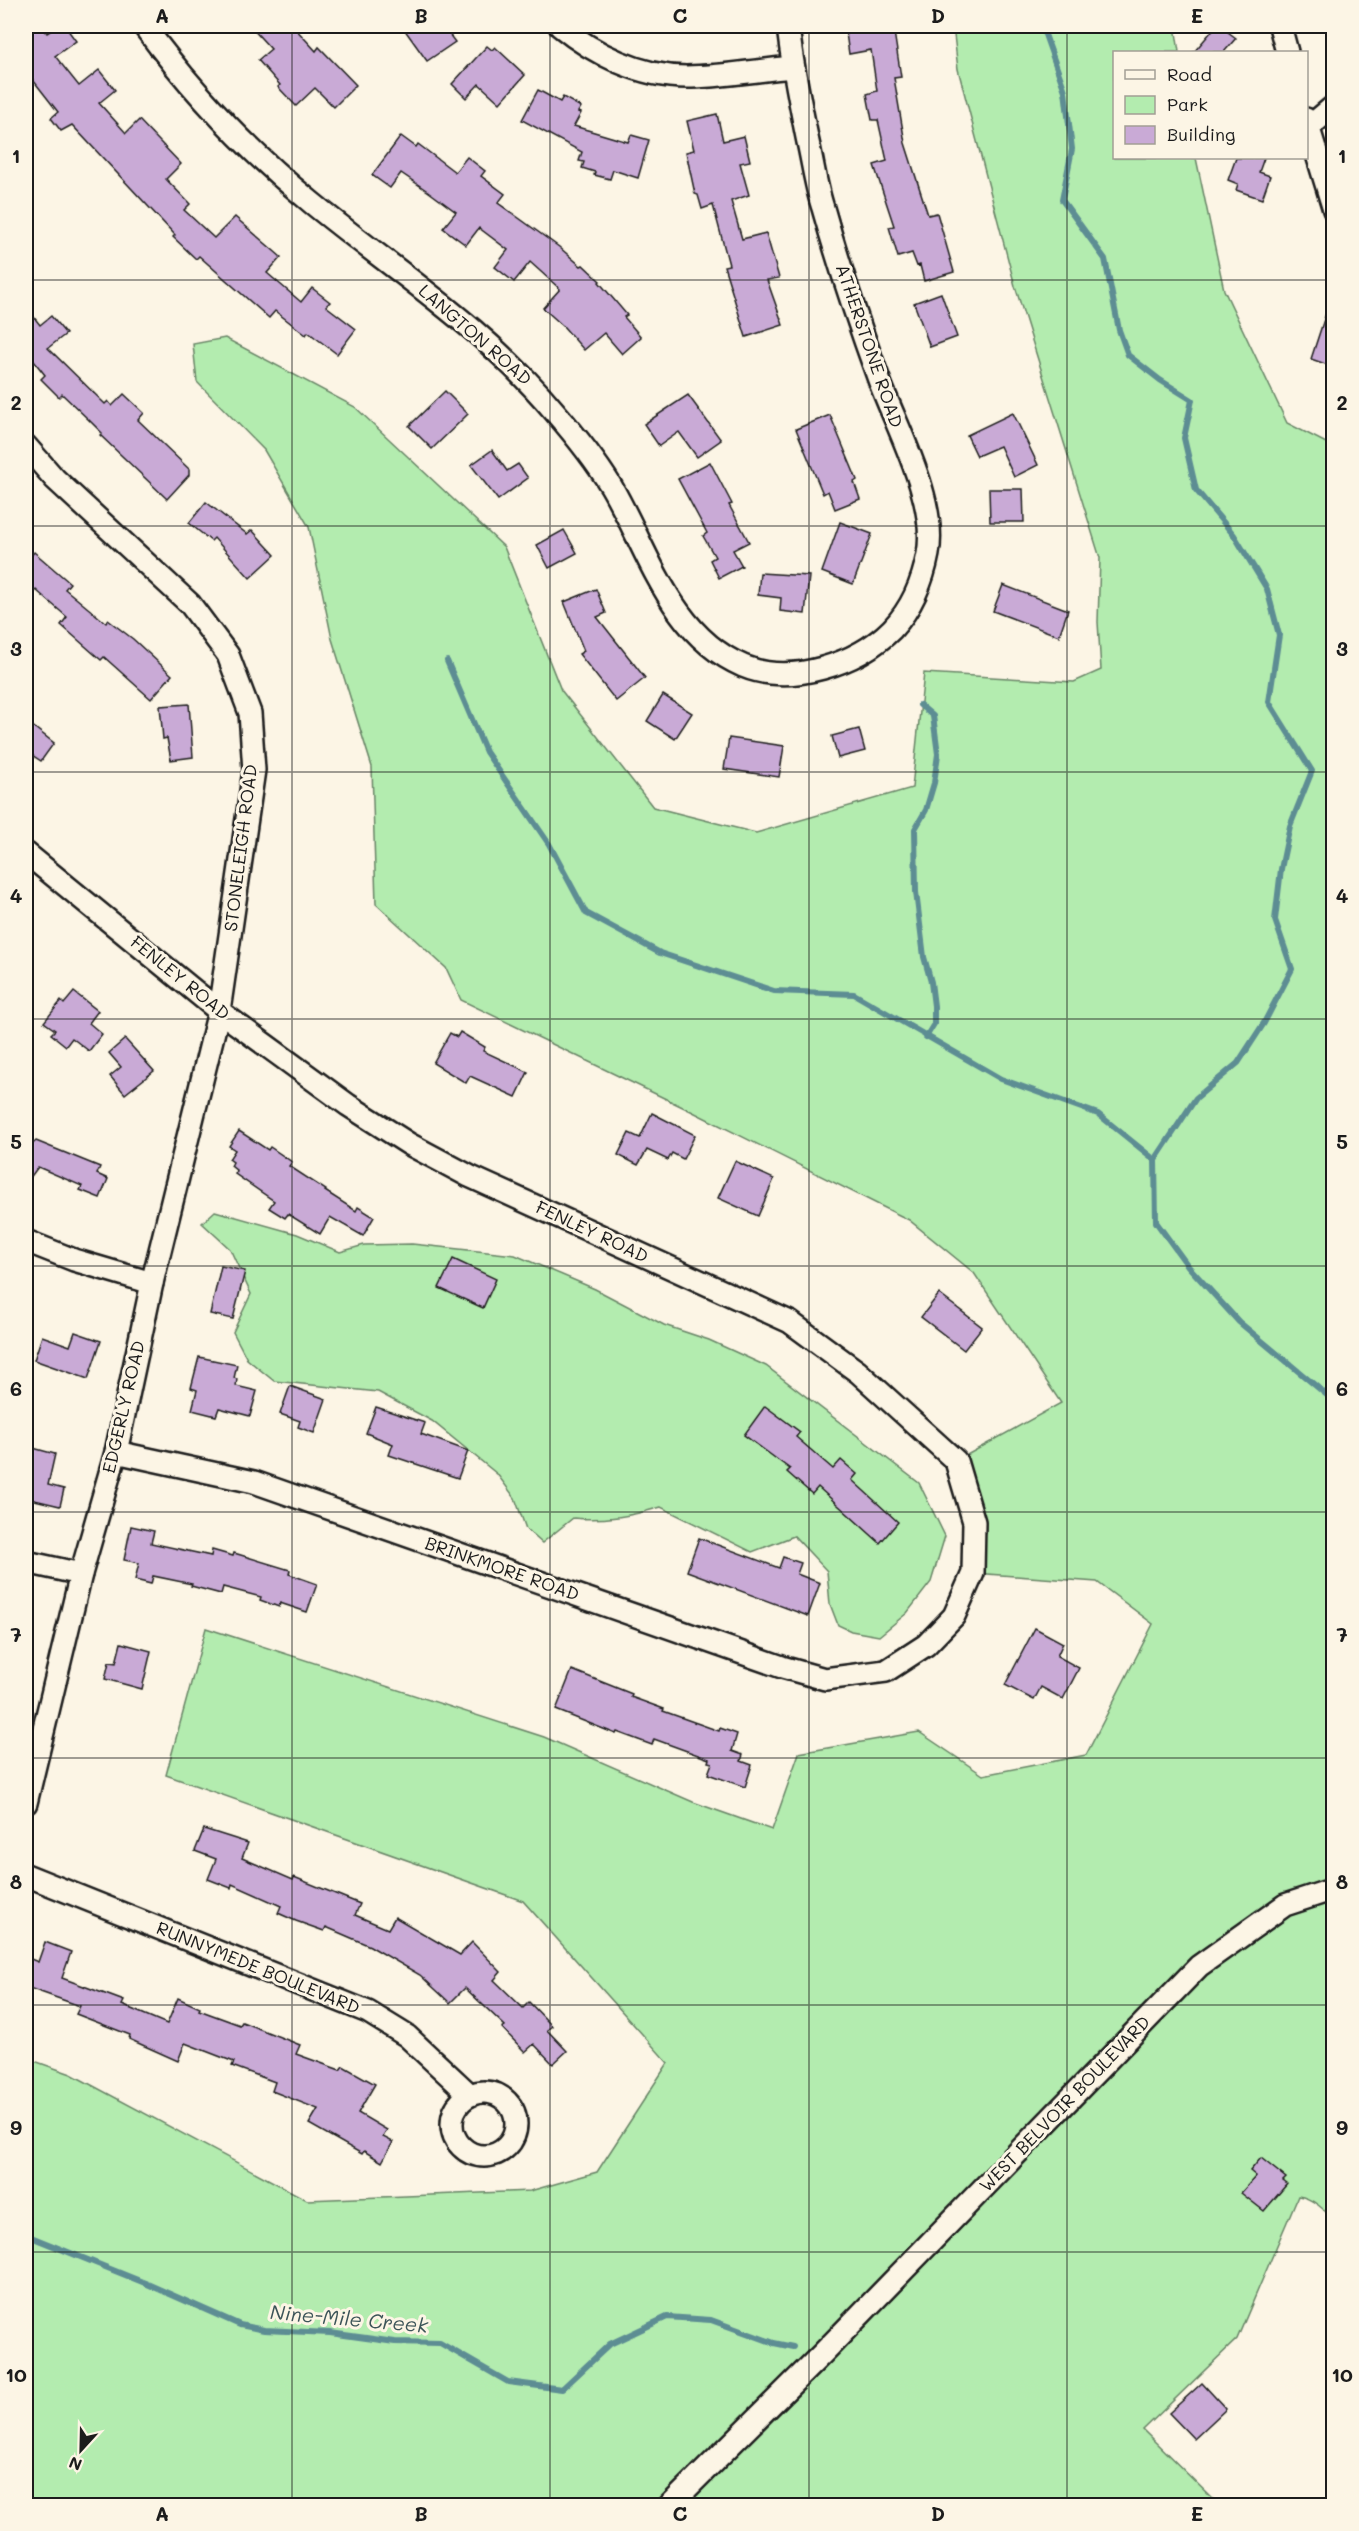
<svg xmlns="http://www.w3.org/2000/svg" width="1359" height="2531" viewBox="0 0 1359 2531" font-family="Mali,sans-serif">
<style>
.green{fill:#b3ecaf;stroke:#688466;stroke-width:1.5}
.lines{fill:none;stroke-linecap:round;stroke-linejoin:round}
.stream{stroke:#5d8d93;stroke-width:6}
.building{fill:#c9aad6;stroke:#1c1c1c;stroke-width:1.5}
.minor-casing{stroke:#1c1c1c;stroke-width:26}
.minor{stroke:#fcf5e5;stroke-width:21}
.grid{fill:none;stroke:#1c1c1c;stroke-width:1.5;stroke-opacity:0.55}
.labels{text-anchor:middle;stroke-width:6;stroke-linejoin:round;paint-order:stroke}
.street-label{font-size:18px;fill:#1c1c1c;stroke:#fcf5e5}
.water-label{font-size:20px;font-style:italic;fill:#3c5458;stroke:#fcf5e5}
.neatline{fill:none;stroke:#1c1c1c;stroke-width:2}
.grid-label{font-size:20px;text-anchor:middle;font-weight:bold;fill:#1c1c1c}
</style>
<rect width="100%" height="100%" fill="#fcf5e5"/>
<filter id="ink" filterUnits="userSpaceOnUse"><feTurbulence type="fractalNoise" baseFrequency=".0167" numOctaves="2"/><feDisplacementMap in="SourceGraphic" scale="12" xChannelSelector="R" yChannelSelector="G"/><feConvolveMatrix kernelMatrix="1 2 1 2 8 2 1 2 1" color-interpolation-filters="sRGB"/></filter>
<g filter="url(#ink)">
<g class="green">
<path d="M953 26H1175L1179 52H1114V158H1196L1224 290 1287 423 1334 447 1333 2221C1325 2209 1312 2198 1298 2196L1237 2339 1143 2430 1219 2505 26 2506V2058L71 2074 307 2200 530 2191 597 2172 668 2063 523 1901 166 1775 206 1628 544 1737 693 1802 772 1830 799 1753 919 1732 983 1775 1086 1755 1153 1624 1097 1582 973 1573 956 1461 1061 1403 974 1273 909 1220 693 1112 461 1000 446 968 376 904 372 767 332 639 309 527 264 450 197 382 193 344 225 338 355 407 504 547 561 690 653 807 756 833 912 788 924 673 1074 682 1101 670 1098 622 1100 558 1015 286 958 69Z"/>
<path d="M215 1211 297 1234 340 1252 364 1245 412 1244 515 1255 595 1289 664 1325 709 1340 766 1366 919 1483 945 1536 931 1582 907 1613 879 1636 851 1631 838 1625 830 1604 827 1571 794 1536 752 1552 661 1507C631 1516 605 1521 573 1518L542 1543 526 1529 515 1498 497 1474 432 1421 378 1392 274 1381 247 1359 233 1332 251 1294 230 1249 202 1223Z"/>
</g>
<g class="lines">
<g class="stream">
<path d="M1042 26 1065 91 1072 149 1062 200 1105 259 1119 330 1128 355 1160 380 1192 400 1184 438 1196 490 1234 535 1267 589 1279 635 1269 702 1312 771 1290 826 1281 869 1275 920 1292 969 1264 1023 1238 1063 1196 1098 1155 1160 1156 1222 1188 1266 1239 1322 1334 1401"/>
<path d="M447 661 486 752 549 844 586 913 660 953 774 991 854 994 1001 1079 1098 1114 1155 1160"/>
<path d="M920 705 933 716 938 754 934 783 926 810 915 829 916 892 924 957 931 982 934 1006V1024L926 1037"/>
<path d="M26 2235 145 2283 240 2325 264 2330 330 2333 395 2342 440 2343 508 2382 562 2389 610 2344 667 2317 711 2320 774 2343 793 2347"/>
</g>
</g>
<g class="building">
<path d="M26 26H42L47 33 58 26H65L76 41 55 56 79 86 99 70 115 90 99 103 126 133 139 120 181 164 166 179 190 204 184 210 214 238 235 217 281 257 267 273 301 302 312 288 330 302 326 306 356 329 337 354 308 332 306 335 275 311 269 318 199 256 196 259 173 237 175 235 72 125 61 131 51 118 58 112 26 71Z"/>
<path d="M250 26H293L316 51 319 47 356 85 334 107 315 88 296 106 278 87 280 85 258 60 271 49Z"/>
<path d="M402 26H443L455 42 427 61Z"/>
<path d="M845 26H890L891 33 894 32 901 77 894 78 905 143 928 215 937 213 954 272 924 281 920 265 917 266 912 253 898 257 889 227 894 226 874 165 887 161 878 120H872L867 94 877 91 871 50 849 54Z"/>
<path d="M1216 26H1220L1236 38 1224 52H1194Z"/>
<path d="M487 46 492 50 495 47 525 75 500 103 479 84 466 98 452 84Z"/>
<path d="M538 90 560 102 563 97 581 107 578 112 581 113 574 126 628 142 631 135 649 140 638 178 613 170 610 179 594 175 595 172 582 168 584 162 579 161 582 152 522 120Z"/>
<path d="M717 114 723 141 744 136 750 161 740 163 749 195 731 201 742 239 766 233 779 278 767 280 783 325 746 337 724 266 729 265 713 205 702 209 698 195 695 194 686 152 694 150 687 121Z"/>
<path d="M401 136 416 147 418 144 455 172 467 157 485 171 481 176 505 194 498 203 559 247 581 266 583 265 600 281 599 282 627 315 624 317 641 337 622 354 604 333 584 350 563 326 543 308 560 289 530 262 514 282 495 267 508 250 479 228 466 245 443 228 456 212 429 192 401 173 390 188 372 175Z"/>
<path d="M1236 158H1264L1259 172 1270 176 1262 199 1236 190 1238 184 1228 180Z"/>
<path d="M941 293 957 337 930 347 914 303Z"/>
<path d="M1330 301 1334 302V367L1311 359Z"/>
<path d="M26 307 40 325 51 316 66 334 48 348 105 404 108 401 112 406 124 394 144 413 138 420 189 469V475L167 499 100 435 102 433 89 420 62 394 59 397 41 379 45 375 26 351Z"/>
<path d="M445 391 468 414 432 449 409 426Z"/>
<path d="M688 395 721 440 697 457 679 432 659 446 644 424Z"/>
<path d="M1013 413 1038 465 1014 477 1000 446 977 456 967 435Z"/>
<path d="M830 415 857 480 854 482 860 499 835 509 828 491 823 494 796 429Z"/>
<path d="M492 450 507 471 518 464 528 478 498 500 471 465Z"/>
<path d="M710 462 732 504 729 505 749 542 733 550 742 566 719 578 710 560 715 557 703 536 707 533 678 479Z"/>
<path d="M989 489H1023L1024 522H990Z"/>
<path d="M206 502 247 534 252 530 275 555 250 578 214 538 211 541 189 523Z"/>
<path d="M840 522 872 534 853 584 822 572Z"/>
<path d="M564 530 577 553 549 568 537 545Z"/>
<path d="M34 552 70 583 65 589 106 623 108 620 133 639 172 675 151 699 104 657 101 660 61 625 67 617 36 590 26 602V562Z"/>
<path d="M760 573 809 576 805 614 780 611 781 598 758 595Z"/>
<path d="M1003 585 1068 610 1059 636 993 611Z"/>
<path d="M596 589 606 613 597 617 645 678 616 701 579 654 584 651 564 602Z"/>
<path d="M663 695 692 713 675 739 647 721Z"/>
<path d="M189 704 193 757 171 760 167 738 163 739 160 706Z"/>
<path d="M26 721 54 743 41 761 26 751Z"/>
<path d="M859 729 865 751 838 758 832 736Z"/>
<path d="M729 738 784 746 779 777 724 769Z"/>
<path d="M74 992 98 1011 89 1023 102 1034 89 1051 72 1038 66 1046 51 1034 55 1030 44 1022 61 1001 64 1004Z"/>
<path d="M460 1032 485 1047 483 1051 528 1072 516 1097 470 1076 466 1083 433 1063 450 1033 457 1037Z"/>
<path d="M125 1039 154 1071 125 1094 110 1076 121 1067 109 1053Z"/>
<path d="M652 1113 695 1135 683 1159 672 1153 668 1160 647 1150 638 1165 618 1155 629 1133 640 1138Z"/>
<path d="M239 1131 268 1150 270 1147 292 1162 289 1166 326 1190 325 1191 356 1211 358 1207 374 1217 363 1236 330 1217 320 1234 288 1214 285 1218 269 1208 274 1201 235 1174 237 1171 231 1166 233 1162 229 1159 235 1150 229 1146Z"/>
<path d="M36 1141 100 1167 97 1174 108 1179 100 1198 80 1190 82 1186 38 1167 26 1183V1150Z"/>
<path d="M735 1161 774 1179 758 1216 718 1198Z"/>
<path d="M453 1259 496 1279 483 1308 439 1288Z"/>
<path d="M221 1266 245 1271 233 1319 210 1314Z"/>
<path d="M939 1294 982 1327 964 1350 921 1317Z"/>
<path d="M75 1332 101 1341 88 1379 34 1360 42 1336 70 1346Z"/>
<path d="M199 1357 237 1365 234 1378 237 1379 236 1386 257 1391 250 1416 219 1408 216 1416 192 1410 197 1390 191 1388Z"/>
<path d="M290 1386 326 1399 314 1433 298 1427 300 1421 280 1414Z"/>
<path d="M765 1406 800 1432 796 1437 833 1469 841 1460 857 1474 852 1480 898 1522 880 1543 818 1487 812 1494 787 1472 790 1469 744 1435Z"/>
<path d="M376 1407 425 1423 421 1434 468 1451 458 1478 389 1455 393 1444 366 1433Z"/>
<path d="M33 1448 55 1454 48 1485 64 1489 60 1506 26 1498V1461L30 1462Z"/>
<path d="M131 1526 154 1531 151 1543 211 1556 212 1550 233 1556 234 1553 290 1570 289 1574 317 1584 307 1612 280 1603 279 1607 260 1600 261 1597 223 1587 221 1594 191 1586 192 1584 153 1576 151 1584 135 1580 139 1563 124 1560Z"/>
<path d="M699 1538 779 1568 783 1557 801 1563 797 1574 820 1583 808 1616 687 1571Z"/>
<path d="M1035 1628 1063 1643 1057 1656 1079 1668 1063 1699 1041 1687 1034 1700 1005 1685Z"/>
<path d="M121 1643 151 1651 142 1689 105 1679 109 1662 116 1663Z"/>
<path d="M572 1670 632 1694 631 1697 664 1709 663 1711 719 1731 720 1728 737 1734 732 1751 743 1755 741 1761 752 1765 745 1787 708 1774 712 1763 708 1762 709 1759 654 1739 652 1745 617 1732 616 1734 556 1710Z"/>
<path d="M204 1829 248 1843 242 1858 293 1880 294 1877 360 1904 355 1915 388 1929 395 1917 460 1955 472 1942 501 1972 494 1980 523 2008 529 2002 552 2026 547 2030 567 2051 553 2064 534 2044 525 2052 502 2028 505 2026 465 1988 450 2003 420 1975 370 1946 326 1927 324 1931 296 1921 278 1913 281 1906 232 1884 231 1888 208 1879 216 1859 195 1851Z"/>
<path d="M45 1942 71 1952 62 1978 124 2001 122 2005 167 2024 178 1998 200 2008 199 2010 240 2025 242 2022 300 2045 296 2054 340 2070 343 2066 375 2084 358 2113 387 2130 383 2137 393 2142 382 2162 364 2151 362 2154 309 2124 318 2109 272 2091 275 2082 232 2066 234 2062 185 2043 178 2061 129 2039 130 2035 76 2014 80 2006 29 1988 30 1985 26 1983V1957L38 1962Z"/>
<path d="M1261 2158 1286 2178 1283 2181 1287 2184 1264 2211 1241 2193 1256 2176 1250 2171Z"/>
<path d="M1202 2383 1226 2409 1194 2439 1169 2413Z"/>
</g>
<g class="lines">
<g class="minor-casing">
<g id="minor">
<path d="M144 26C192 91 249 152 312 203 396 272 484 327 555 412 575 435 595 460 611 486 648 549 670 635 743 666 791 686 857 664 892 629 911 609 923 581 928 554 938 501 896 427 878 377 858 322 839 265 823 208 816 187 813 164 808 142 800 103 792 65 788 26"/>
<path d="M560 26C594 54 641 77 686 77 721 77 758 70 793 67"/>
<path d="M1280 26 1287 52"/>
<path d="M1306 119 1334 210"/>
<path d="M1309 127 1334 106"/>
<path d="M26 446 55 479 190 604 228 655 250 713 254 770 219 1011 152 1283 116 1452 81 1574 26 1803"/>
<path d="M26 853 219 1011 348 1105 409 1144 469 1176 790 1322 858 1372 956 1461 974 1522 973 1573 954 1616 926 1645 886 1671 825 1679 782 1667 254 1482 116 1452"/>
<path d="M26 1241 74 1260 152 1283"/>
<path d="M26 1562 81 1574"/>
<path d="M26 1875 368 2012 407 2036 470 2095"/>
<circle cx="484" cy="2124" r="32"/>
<path d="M669 2506 822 2354 1199 1966 1285 1905 1334 1889"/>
</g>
</g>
<use href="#minor" class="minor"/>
</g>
</g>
<path class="grid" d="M292 26V2506M550 26V2506M809 26V2506M1067 26V2506M26 280H1334M26 526H1334M26 772H1334M26 1019H1334M26 1266H1334M26 1512H1334M26 1758H1334M26 2005H1334M26 2252H1334"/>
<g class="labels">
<g class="street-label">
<text transform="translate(475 335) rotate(41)" y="6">LANGTON ROAD</text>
<text transform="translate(869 346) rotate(71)" y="6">ATHERSTONE ROAD</text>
<text transform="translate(241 848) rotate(-83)" y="6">STONELEIGH ROAD</text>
<text transform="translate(180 978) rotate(39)" y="6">FENLEY ROAD</text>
<text transform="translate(592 1232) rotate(25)" y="6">FENLEY ROAD</text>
<text transform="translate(124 1407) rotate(-77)" y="6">EDGERLY ROAD</text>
<text transform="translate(502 1569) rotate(19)" y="6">BRINKMORE ROAD</text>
<text transform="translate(258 1968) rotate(22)" y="6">RUNNYMEDE BOULEVARD</text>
<text transform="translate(1065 2104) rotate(-46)" y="6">WEST BELVOIR BOULEVARD</text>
</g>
<g class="water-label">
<text transform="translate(349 2319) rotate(5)" y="7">Nine-Mile Creek</text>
</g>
</g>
<rect width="1359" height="2531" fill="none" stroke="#fcf5e5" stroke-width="66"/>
<rect x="1113" y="51" width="195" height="108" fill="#fcf5e5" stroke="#a29e95" stroke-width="1.5"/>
<rect x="1125" y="70" width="30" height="9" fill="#fcf5e5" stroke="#a29e95" stroke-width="1.5"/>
<text x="1167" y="81" font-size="18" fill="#1c1c1c">Road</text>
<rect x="1125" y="96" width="30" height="18" fill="#b3ecaf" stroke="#a29e95" stroke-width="1.5"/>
<text x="1167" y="111" font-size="18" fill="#1c1c1c">Park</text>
<rect x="1125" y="126" width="30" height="18" fill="#c9aad6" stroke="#a29e95" stroke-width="1.5"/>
<text x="1167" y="141" font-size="18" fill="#1c1c1c">Building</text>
<g transform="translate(81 2450) rotate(202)" stroke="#fcf5e5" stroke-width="4.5" paint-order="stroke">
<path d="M0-4.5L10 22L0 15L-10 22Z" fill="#1c1c1c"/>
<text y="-9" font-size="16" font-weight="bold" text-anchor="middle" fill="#1c1c1c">N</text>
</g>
<rect x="33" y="33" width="1293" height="2465" class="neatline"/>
<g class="grid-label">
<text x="162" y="23">A</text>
<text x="421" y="23">B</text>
<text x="680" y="23">C</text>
<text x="938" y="23">D</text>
<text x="1197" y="23">E</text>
<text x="16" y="163">1</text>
<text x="1342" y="163">1</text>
<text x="16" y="410">2</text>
<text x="1342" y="410">2</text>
<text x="16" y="656">3</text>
<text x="1342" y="656">3</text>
<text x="16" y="903">4</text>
<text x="1342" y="903">4</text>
<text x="16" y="1149">5</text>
<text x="1342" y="1149">5</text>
<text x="16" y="1396">6</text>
<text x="1342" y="1396">6</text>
<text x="16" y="1642">7</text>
<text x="1342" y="1642">7</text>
<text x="16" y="1889">8</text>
<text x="1342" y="1889">8</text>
<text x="16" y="2135">9</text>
<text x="1342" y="2135">9</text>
<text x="16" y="2382">10</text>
<text x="1342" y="2382">10</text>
<text x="162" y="2521">A</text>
<text x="421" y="2521">B</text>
<text x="680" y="2521">C</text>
<text x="938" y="2521">D</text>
<text x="1197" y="2521">E</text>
</g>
</svg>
